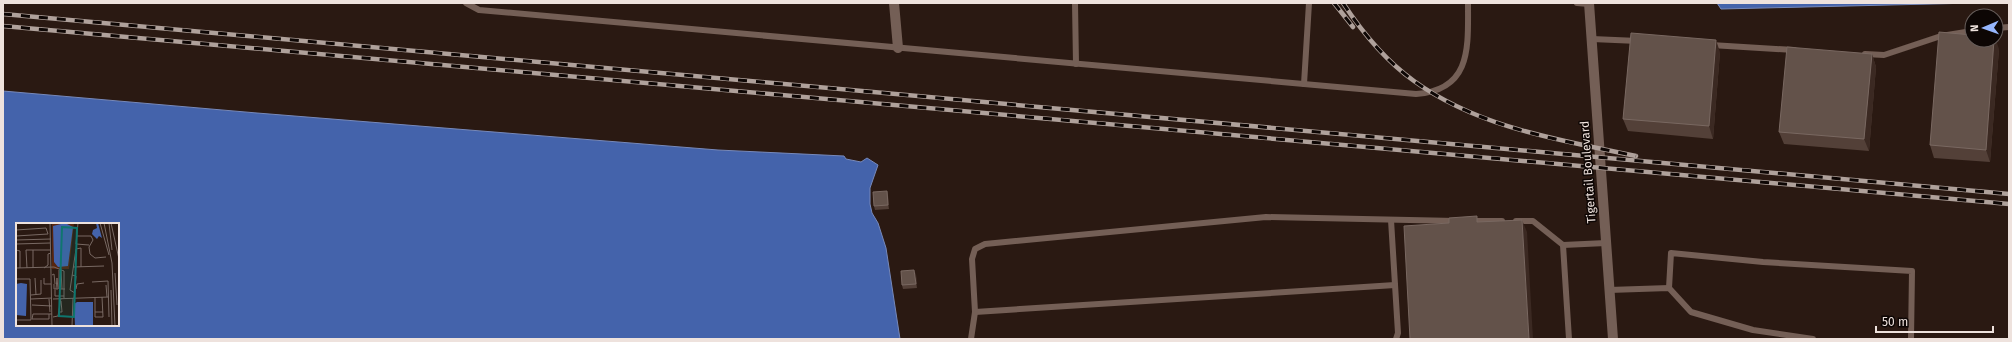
<svg xmlns="http://www.w3.org/2000/svg" width="2012" height="342" viewBox="0 0 2012 342" font-family="'Fira Sans',sans-serif">
<style>
.water{fill:#4463ab;stroke:#7789ba;fill-rule:evenodd}
.lines{fill:none;stroke-linecap:round;stroke-linejoin:round}
.service{stroke:#745f56;stroke-width:6}
.minor{stroke:#745f56;stroke-width:10}
.rail-casing{stroke:#afa19b;stroke-width:4.5}
.rail{stroke:#0d0604;stroke-width:3;stroke-dasharray:9;stroke-linecap:butt}
.wall{fill:#534038}
.shaded-wall{fill:#3b2922}
.building{fill:#63524a;stroke:#796861}
.labels{text-anchor:middle;stroke-width:3;stroke-linejoin:round;paint-order:stroke}
.street-label{font-size:12px;fill:#eee2dd;stroke:#0d0604}
.inset-road{fill:none;stroke:#786963;stroke-width:1}
.view{fill:#0f766e;fill-opacity:0.15;stroke:#0f766e;stroke-width:2}
.inset-edge{fill:none;stroke:#eee2dd;stroke-width:2}
</style>
<rect width="100%" height="100%" fill="#2a1912"/>
<g class="water">
<path d="M1717 3H1974L1721 9Z"/>
<path d="M3 91 257 113 718 150 844 156 846 159 861 162 867 158 878 165 870 188V204L872 213 878 223 886 248 900 339H3ZM17 224H118V325H17Z"/>
</g>
<g class="lines">
<g class="service">
<path d="M466 3 479 10 1416 94C1472 90 1468 47 1468 3"/>
<path d="M1075 3 1076 64"/>
<path d="M1577 3 1589 4"/>
<path d="M1996 28 2009 27"/>
<path d="M1592 39 1638 41"/>
<path d="M1711 45 1794 50"/>
<path d="M1865 54 1884 55 1941 36 1972 31"/>
<path d="M1304 84 1309 3"/>
<path d="M1391 220 1398 333 1396 339"/>
<path d="M1472 221H1502"/>
<path d="M1516 221H1533L1563 245 1606 243"/>
<path d="M1563 245 1569 339"/>
<path d="M1669 288 1671 253 1763 262 1912 271 1911 339"/>
<path d="M1609 290 1669 288 1691 312 1753 330 1813 339"/>
<path d="M975 312 1395 285"/>
<path d="M971 339 975 312 972 259 975 249 985 244 1266 217 1456 221"/>
</g>
<g class="minor">
<path d="M894 3 898 48"/>
<path d="M1589 3 1613 339"/>
</g>
<g class="rail-casing">
<g id="rail">
<path d="M1334 3 1353 27"/>
<path d="M1343 3C1362 32 1386 61 1414 81 1479 128 1560 140 1636 156"/>
<path d="M3 14 2009 194"/>
<path d="M3 26 2009 204"/>
</g>
</g>
<use href="#rail" class="rail"/>
</g>
<g class="wall">
<path d="M1999 49 1990 162 1934 158 1930 145Z"/>
<path d="M1720 52 1713 139 1628 131 1623 119Z"/>
<path d="M1872 54 1876 67 1869 151 1784 144 1779 132Z"/>
<path d="M887 191 888 195 889 209 875 210 874 206Z"/>
<path d="M916 274 917 288 903 289 902 285Z"/>
</g>
<g class="shaded-wall">
<path d="M1716 40 1720 52 1713 139 1709 126Z"/>
<path d="M1994 40H1996L1999 49 1990 162 1986 150Z"/>
<path d="M1872 54 1876 67 1869 151 1864 139Z"/>
<path d="M887 191 888 195 889 209 888 205Z"/>
<path d="M1522 220 1527 232 1533 339H1529Z"/>
<path d="M914 270 916 274 917 288 916 284Z"/>
</g>
<g class="building">
<path d="M1939 32 1972 35V40H1994L1986 150 1930 145Z"/>
<path d="M1631 33 1716 40 1709 126 1623 119Z"/>
<path d="M1787 47 1872 54 1864 139 1779 132Z"/>
<path d="M887 191 888 205 874 206 873 192Z"/>
<path d="M1477 216V222L1522 220 1529 339H1410L1404 226 1449 223V218Z"/>
<path d="M914 270 916 284 902 285 901 271Z"/>
</g>
<g class="labels">
<g class="street-label">
<text transform="translate(1588 172) rotate(-94)" y="4">Tigertail Boulevard</text>
</g>
</g>
<g transform="translate(16 223)">
<rect width="103" height="103" fill="#2a1912"/>
<path d="M36 0H58L53 46H36Z" fill="#57250f"/>
<path d="M49 0 57 4 52 43 42 44 38 39 37 3ZM80 0H82L86 15 83 13 81 16 76 11 77 7 81 5ZM5 60 11 61 10 93 0 92V61ZM61 79H77V103H59L58 81Z" fill="#4463ab"/>
<path class="inset-road" d="M34 0 36 103M62 0 60 21 73 22M84 0 93 32M88 0 96 40 99 103M93 0 96 27M95 0 103 36M0 7 30 5 32 11 0 13M61 13H75L77 17 73 24 74 31 79 35 90 34M0 17 35 16M0 21 34 20M65 25V44M0 27 4 28V45M17 27V45M57 44 88 43M0 45 38 44 48 48V75M11 45 10 27H34M28 45 32 42V31L35 30M43 47V66H49M45 47 46 66M99 50 101 82M36 52 38 51 39 61M56 52 60 53 58 75M19 55 20 72M28 55V61H35M0 56H14L15 97H0M76 59 92 58 93 94M38 61V66H42L41 55 40 66M90 62 91 74M60 66 61 61 68 60M39 67V73H48M95 67 96 103M59 70 54 67 60 26 65 25M15 72 25 71V57M79 74V89H87M15 76 36 75M33 76 34 89M37 76 93 74M16 82 36 83M42 89H46L45 78M79 89V94H87L86 74M33 91V96H16L17 91H36M37 94 42 93 45 75M56 103 57 75"/>
<path class="view" d="M46 4 61 5 58 94 43 93Z"/>
<rect width="103" height="103" class="inset-edge"/>
</g>
<rect width="2012" height="342" fill="none" stroke="#eee2dd" stroke-width="8"/>
<g transform="translate(1984 28) rotate(268)"><circle r="19" fill="#0d0604" stroke="#675e5b"/>
<path d="M0-3L7 15L0 10L-7 15Z" fill="#96b6fd"/>
<text y="-6" font-size="11" font-weight="bold" text-anchor="middle" fill="#eee2dd">N</text>
</g>
<path d="M1876 326v6h117v-6" fill="none" stroke="#eee2dd" stroke-width="2"/>
<text x="1882" y="326" font-size="12" fill="#eee2dd" stroke="#0d0604" stroke-width="3" paint-order="stroke">50 m</text>
</svg>
